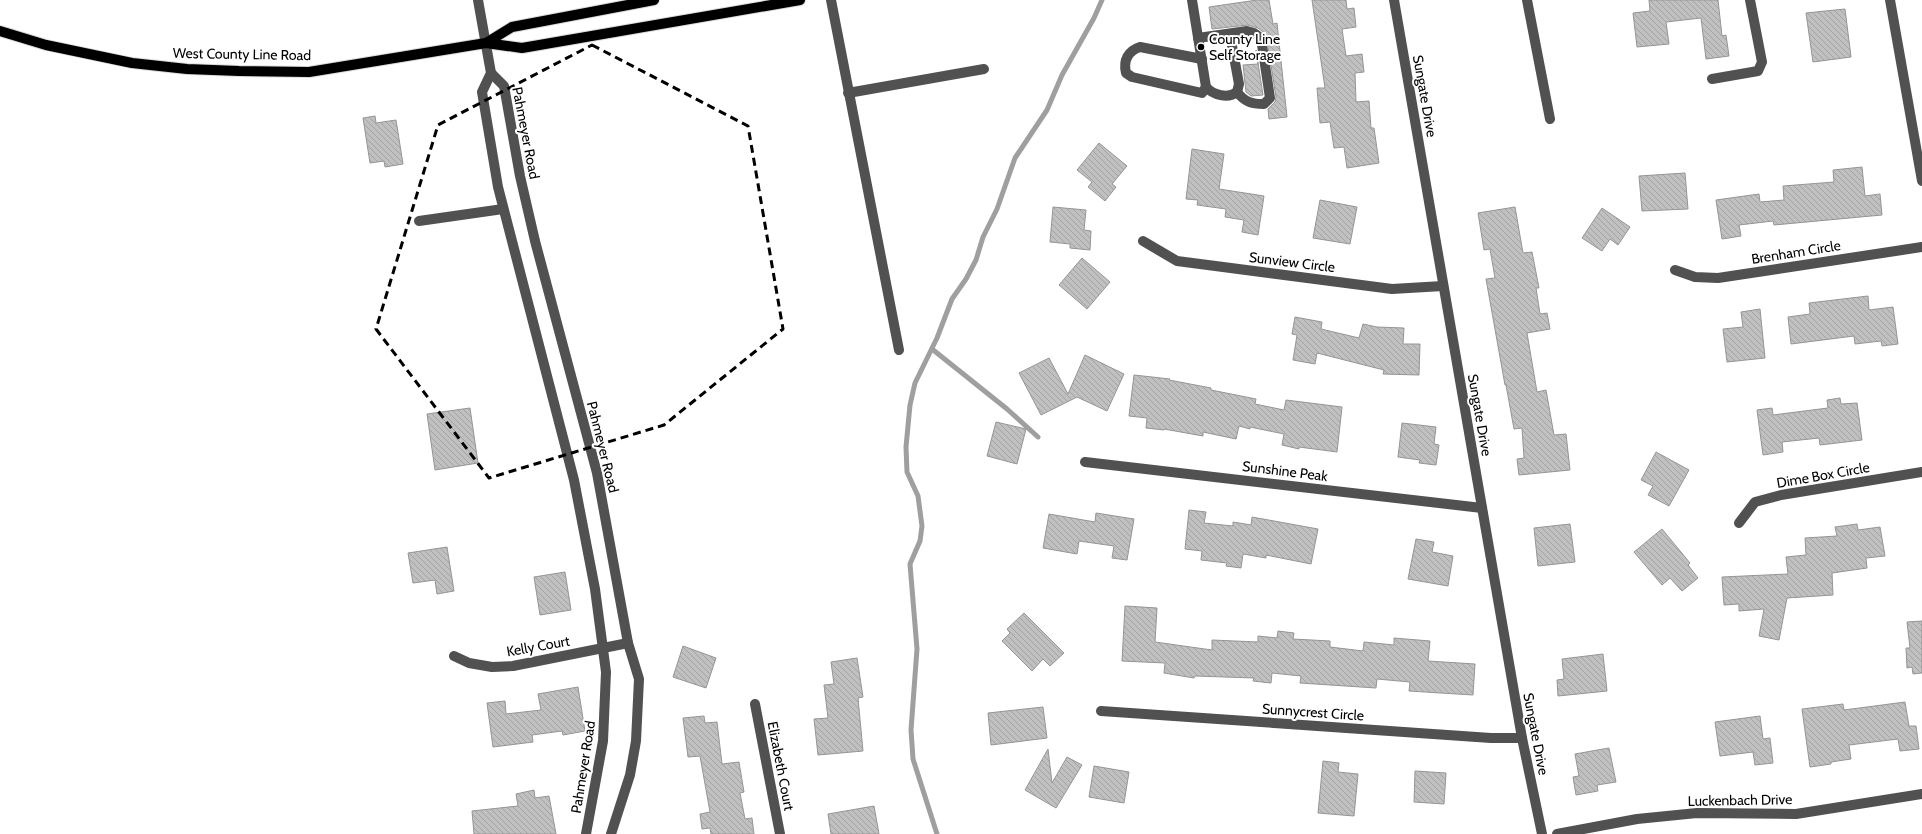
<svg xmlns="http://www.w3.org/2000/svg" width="1922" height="834" viewBox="0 0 1922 834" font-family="Cabin,sans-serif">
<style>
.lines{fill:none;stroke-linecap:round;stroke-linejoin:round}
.stream{stroke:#9f9f9f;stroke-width:5}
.building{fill:url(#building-back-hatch);stroke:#959595}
.major-casing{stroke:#dbdbdb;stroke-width:12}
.minor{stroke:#515151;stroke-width:10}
.major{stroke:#000;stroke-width:10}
.marked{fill:none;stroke:#000;stroke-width:3;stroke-dasharray:8 5;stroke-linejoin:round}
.poi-dot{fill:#000;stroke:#fff;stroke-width:1.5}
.labels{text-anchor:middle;stroke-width:4;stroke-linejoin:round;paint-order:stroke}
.poi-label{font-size:14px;fill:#000;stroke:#fff;text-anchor:start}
.street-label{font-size:14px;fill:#000;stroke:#fff}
</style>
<defs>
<pattern id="building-back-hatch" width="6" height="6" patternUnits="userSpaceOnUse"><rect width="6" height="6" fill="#c0c0c0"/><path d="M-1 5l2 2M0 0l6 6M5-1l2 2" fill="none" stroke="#a3a3a3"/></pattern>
</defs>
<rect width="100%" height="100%" fill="#fff"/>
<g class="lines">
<g class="stream">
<path d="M932 349 1007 409 1038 437"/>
<path d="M937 834 913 759 911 730 917 649 910 564 920 541 922 526 918 496 907 472 906 447 910 405 915 383 937 338 952 299 966 279 976 260 983 237 997 209 1015 158 1047 110 1062 75 1094 18 1102 0"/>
</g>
</g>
<g class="building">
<path d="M1257 0H1269L1273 24 1277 23 1287 117 1269 119 1268 109 1275 102 1276 97 1266 34 1258 28 1248 25 1212 29 1209 7Z"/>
<path d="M1312 0H1346L1347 9 1354 8 1356 27 1342 29 1346 56 1362 54 1364 72 1355 73 1356 102 1369 101 1371 128H1374L1379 163 1347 168 1344 147 1334 148 1330 122 1320 123 1317 88H1325Z"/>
<path d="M1649 0H1718L1722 36 1726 35 1729 56 1706 59 1701 18 1666 22 1669 44 1637 47 1633 13 1650 11Z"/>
<path d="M1845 9 1851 57 1813 62 1806 13Z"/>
<path d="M1256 50 1263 95 1251 96 1246 92 1243 65 1258 64Z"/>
<path d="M375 116 376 123 396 120 403 164 385 167 384 161 370 163 363 118Z"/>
<path d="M1099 143 1127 166 1112 184 1116 187 1105 201 1088 187 1092 182 1077 170Z"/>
<path d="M1192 149 1224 154 1219 189 1264 196 1258 235 1242 232 1244 220 1225 217 1226 209 1197 205 1198 200 1186 199Z"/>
<path d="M1862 167 1865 196 1880 194 1882 215 1774 225 1773 221 1739 225 1741 236 1722 239 1716 200 1759 194 1760 202 1784 200 1783 186 1834 182 1833 170Z"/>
<path d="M1685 173 1688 209 1642 211 1639 176Z"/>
<path d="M1320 200 1357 207 1350 244 1313 238Z"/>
<path d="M1053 207 1086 210 1084 230 1091 231 1090 250 1070 248V244L1050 242Z"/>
<path d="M1515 207 1523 253 1532 252 1539 288H1536L1540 314 1547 313 1550 329 1527 333 1537 392 1546 390 1554 435 1566 434 1570 470 1519 475 1517 459 1524 458 1522 428 1514 429 1506 385H1505L1486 279 1495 278 1490 249 1484 250 1478 213Z"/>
<path d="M1602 208 1630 227 1618 245 1610 239 1602 251 1582 238Z"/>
<path d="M1082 258 1110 282 1087 309 1059 285Z"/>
<path d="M1868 296 1869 310 1893 307 1898 344 1882 346 1881 341 1855 344 1854 336 1791 344 1788 317 1810 314 1809 303Z"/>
<path d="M1760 309 1765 358 1727 362 1723 329 1743 327 1741 312Z"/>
<path d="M1295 317 1322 322 1321 329 1359 338 1363 324 1377 327 1404 328 1403 344H1420L1419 375 1383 374 1384 370 1317 353 1315 364 1293 360 1297 335 1292 334Z"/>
<path d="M1085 355 1124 374 1107 411 1077 397 1041 415 1019 373 1049 358 1068 394Z"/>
<path d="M1134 375 1170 379 1169 380 1211 388V390L1256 399 1255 404 1284 410 1286 400 1342 407 1337 452 1299 447V449L1282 445 1284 434 1250 427V429L1239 426 1236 439 1203 432V436L1164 429V430L1146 428 1147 418 1129 416Z"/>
<path d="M1840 398 1841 404 1857 403 1862 440 1820 445 1819 438 1782 442 1783 452 1763 455 1757 410 1772 408 1773 415 1828 408 1827 400Z"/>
<path d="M470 408 478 463 435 470 427 414Z"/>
<path d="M996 422 1026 429 1017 464 987 456Z"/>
<path d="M1402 423 1436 427 1434 444 1439 445 1436 465 1419 463 1420 460 1398 457Z"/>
<path d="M1656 452 1689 470 1669 506 1648 495 1653 486 1641 480Z"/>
<path d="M1189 510 1206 512 1204 523 1233 526V522L1251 525 1252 517 1318 529 1311 564 1266 555V558L1243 554 1241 568 1226 566 1227 563 1201 560 1202 551 1185 549Z"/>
<path d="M1096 513 1134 519 1127 560 1112 558 1114 546 1079 541 1077 554 1043 548 1049 514 1095 522Z"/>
<path d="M1570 524 1575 562 1538 566 1534 528Z"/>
<path d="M1857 524 1858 530 1880 527 1885 556 1866 558 1867 568 1832 573 1833 595 1787 598 1779 640 1759 636 1764 609 1739 611V604L1724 605 1722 577 1788 574 1786 557 1806 555 1805 538 1837 536 1835 527Z"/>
<path d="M1662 529 1690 563 1688 565 1698 578 1682 591 1670 578 1662 585 1634 552Z"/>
<path d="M1416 539 1434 542 1432 552 1453 556 1448 586 1408 579Z"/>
<path d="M447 547 454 591 437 594 435 580 413 583 408 553Z"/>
<path d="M565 572 571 610 540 615 534 577Z"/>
<path d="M1125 606 1157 608 1155 642 1212 650V640L1258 642V636L1277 638 1278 631 1294 633 1293 639 1330 641V647L1363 651 1364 642 1394 645V638L1430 641 1428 661 1475 664 1473 695 1409 691 1410 682 1377 679 1376 688 1300 683 1301 676 1272 673 1271 683 1253 681 1254 678 1195 676 1194 678 1164 673 1165 663 1122 661Z"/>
<path d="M1024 613 1064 653 1050 666 1043 659 1032 671 1002 641 1010 633 1007 629Z"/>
<path d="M1922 621V673L1913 674 1912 667 1907 668 1906 648H1910L1907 622Z"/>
<path d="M683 646 716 658 706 688 673 677Z"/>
<path d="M1603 654 1607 691 1558 696 1557 680 1564 679 1562 659Z"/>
<path d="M857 658 863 697 858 698 863 751 818 755 814 719 828 718 824 685 834 684 831 662Z"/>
<path d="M578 687 585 731 563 735 562 731 532 735 533 742 493 747 487 703 505 701 506 714 541 710 538 694Z"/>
<path d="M1905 702 1909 726H1916L1919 749 1900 751 1898 739 1849 745 1851 759 1831 762V764L1810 767 1802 709 1843 704 1844 710Z"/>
<path d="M1043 707 1047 738 991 745 988 713Z"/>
<path d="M704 716 705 723 717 722 722 764 739 762 744 792 740 793 745 819 752 818 754 834H711L710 828 702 829 700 814 710 812 700 756 688 757 683 718Z"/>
<path d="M1760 716 1763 739 1770 738 1773 763 1755 765 1753 752 1720 756 1715 722Z"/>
<path d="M1609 748 1616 782 1597 785 1598 791 1576 795 1573 777 1579 776 1575 754Z"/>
<path d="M1048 749 1052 783 1067 757 1082 765 1056 808 1025 790Z"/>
<path d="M1323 761 1339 763 1338 772 1358 774 1354 816 1318 813Z"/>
<path d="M1094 766 1129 772 1124 803 1089 797Z"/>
<path d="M1415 771 1446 773 1444 804 1414 802Z"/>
<path d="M534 790 535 798 549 796 556 834H474L472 811 518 806 516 794Z"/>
<path d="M874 806 879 834H831L828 814Z"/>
</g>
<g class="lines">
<g class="major-casing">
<g id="major">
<path d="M0 31 46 45 132 63 187 69 239 71 309 72 486 43 522 48 800 0"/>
<path d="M486 43 512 27 654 0"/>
</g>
</g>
<g class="minor">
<path d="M478 0 491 73 482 92 498 187 574 480 595 589 606 672 603 741 586 834"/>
<path d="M831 0 899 350"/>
<path d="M1192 0 1206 87C1213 95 1228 99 1237 92L1239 84 1230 35"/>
<path d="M1394 0 1522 738 1542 834"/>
<path d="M1527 0 1550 119"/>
<path d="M1890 0 1922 181"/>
<path d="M1198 38 1247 31 1254 33 1261 38 1270 98 1264 104C1251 104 1245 102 1237 92"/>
<path d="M1202 59 1140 47C1128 51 1123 60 1126 73L1132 77 1202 93 1206 87"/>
<path d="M491 73 504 86 520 176 535 241 597 473 628 643 639 679 636 741 630 775 611 834"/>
<path d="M1712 79 1758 71 1762 62 1750 0"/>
<path d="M848 93 984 69"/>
<path d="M419 221 503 209"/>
<path d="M1143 241 1177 261 1392 289 1443 286"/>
<path d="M1675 270 1695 277 1718 278 1922 247"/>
<path d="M1085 462 1482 508"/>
<path d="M1739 523 1755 502 1781 495 1922 472"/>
<path d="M454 656 469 663 492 667 513 666 628 643"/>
<path d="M755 704 780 834"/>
<path d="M1101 711 1491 738H1522"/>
<path d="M1557 834 1637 819 1697 813 1796 814 1922 794"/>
</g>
<use href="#major" class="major"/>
</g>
<path class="marked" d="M592 45 748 126 783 329 664 425 489 478 376 329 438 125Z"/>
<circle class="poi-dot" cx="1201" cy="47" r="4"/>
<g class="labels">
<g class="poi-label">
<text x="1209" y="44">County Line<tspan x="1209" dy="16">Self Storage</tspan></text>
</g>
<g class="street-label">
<text transform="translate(242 54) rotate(1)" y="5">West County Line Road</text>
<text transform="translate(1425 96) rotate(80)" y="5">Sungate Drive</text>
<text transform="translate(526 133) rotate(79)" y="5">Pahmeyer Road</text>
<text transform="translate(1796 252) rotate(-9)" y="5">Brenham Circle</text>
<text transform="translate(1292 262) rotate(7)" y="5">Sunview Circle</text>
<text transform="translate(1480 415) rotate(80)" y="5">Sungate Drive</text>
<text transform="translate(603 447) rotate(76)" y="5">Pahmeyer Road</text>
<text transform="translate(1285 471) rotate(7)" y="5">Sunshine Peak</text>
<text transform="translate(1823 475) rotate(-10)" y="5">Dime Box Circle</text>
<text transform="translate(538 646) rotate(-10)" y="5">Kelly Court</text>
<text transform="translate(1313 712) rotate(4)" y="5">Sunnycrest Circle</text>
<text transform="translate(1536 734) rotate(79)" y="5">Sungate Drive</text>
<text transform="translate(781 766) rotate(79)" y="5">Elizabeth Court</text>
<text transform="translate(583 767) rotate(-81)" y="5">Pahmeyer Road</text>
<text transform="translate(1740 800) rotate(-1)" y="5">Luckenbach Drive</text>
</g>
</g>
</svg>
